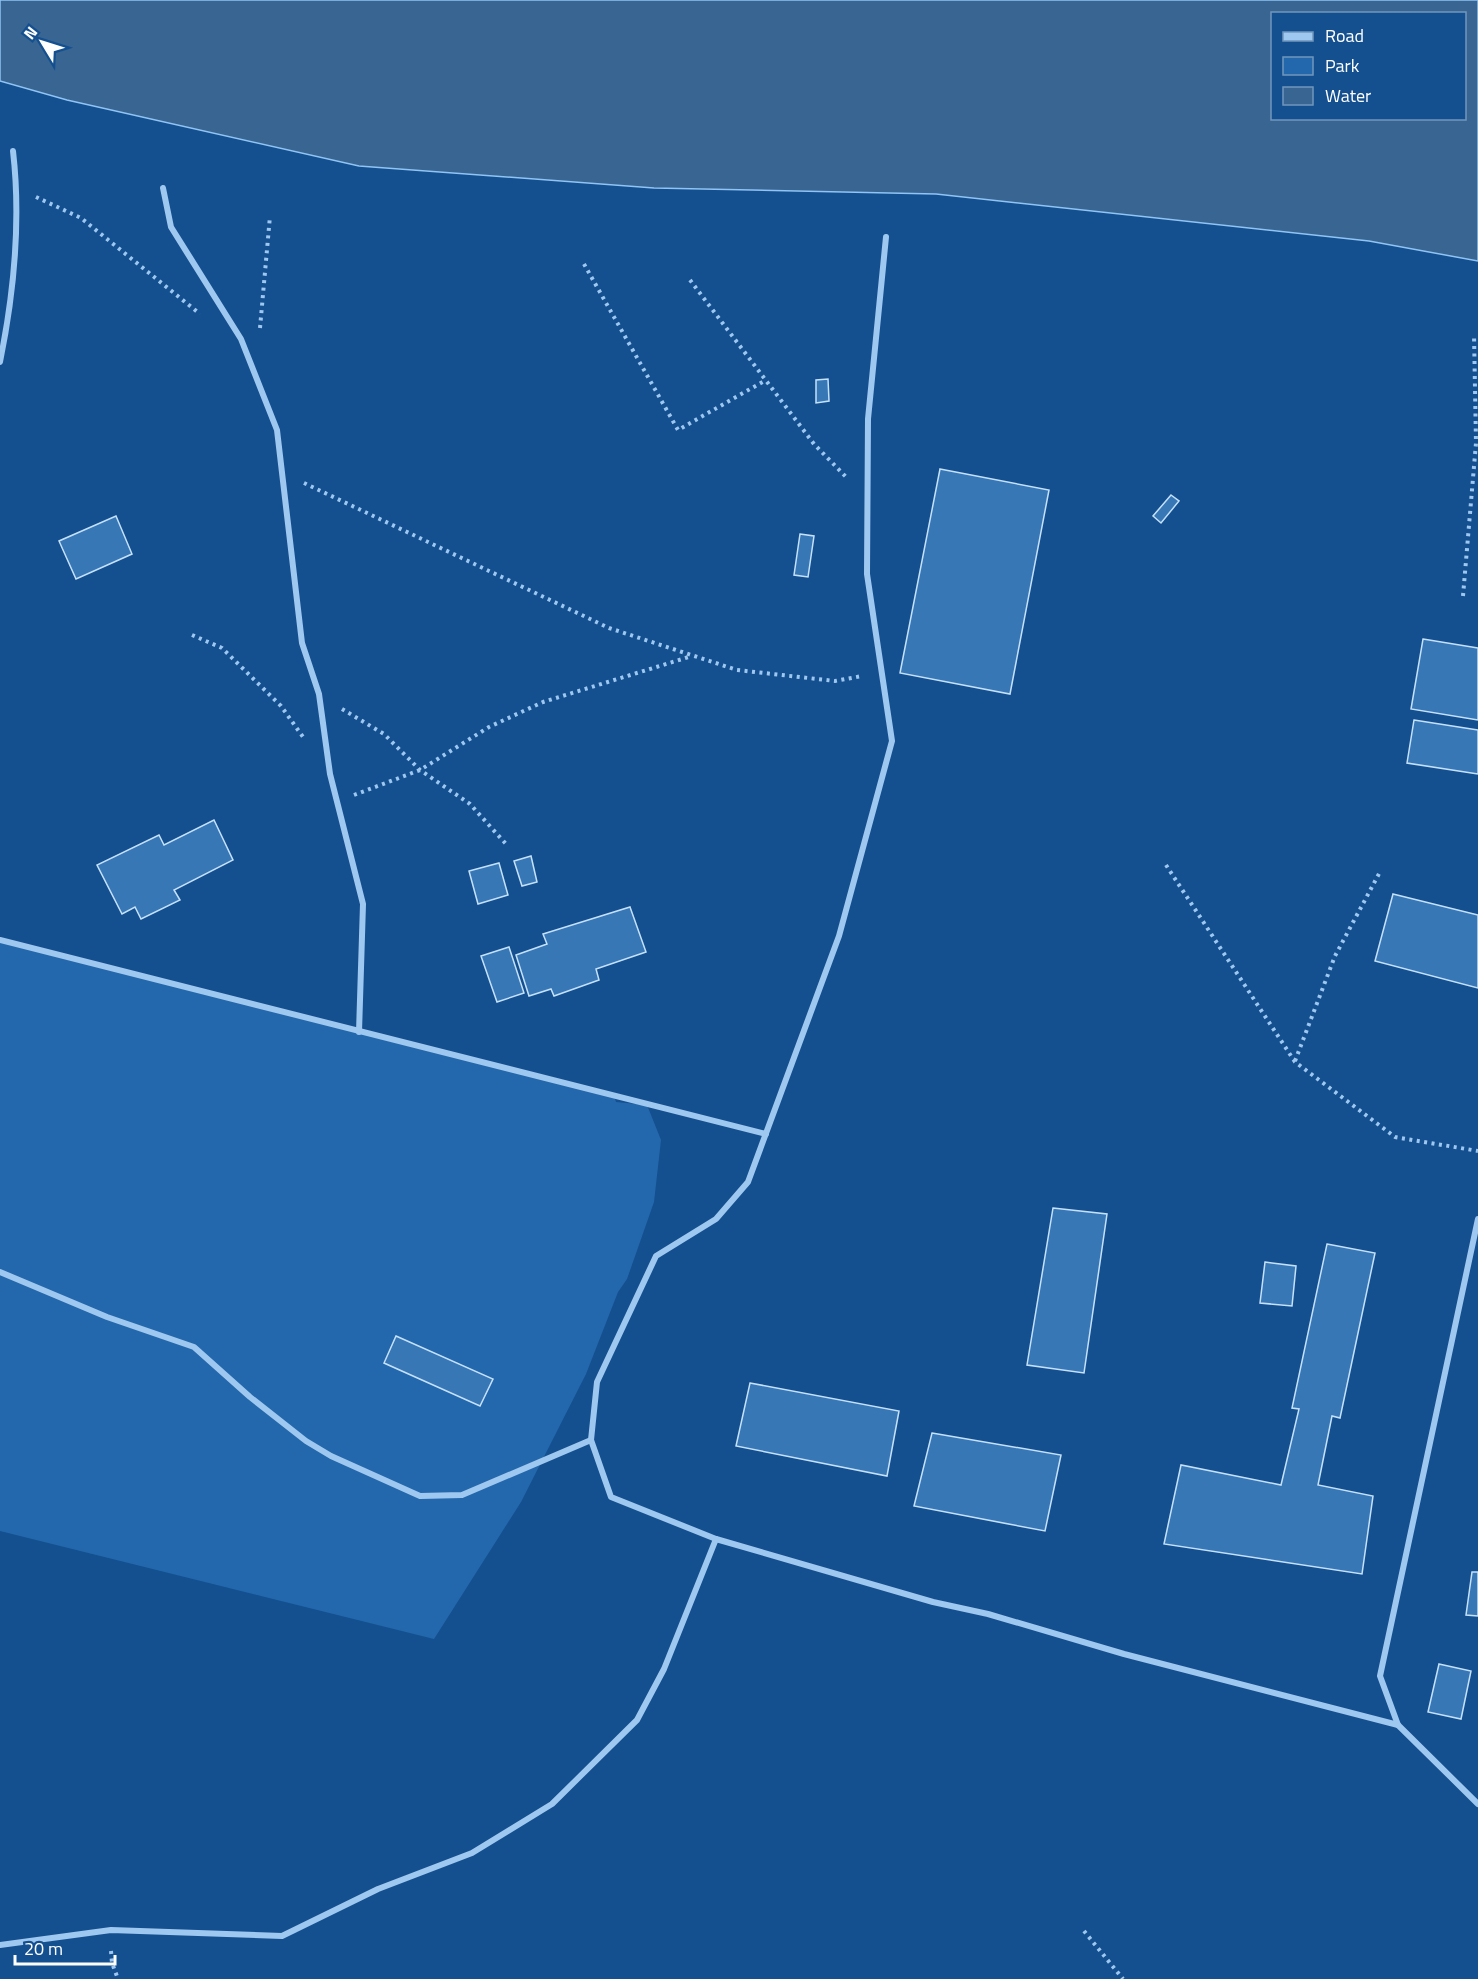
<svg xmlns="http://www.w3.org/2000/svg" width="1478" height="1979" viewBox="0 0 1478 1979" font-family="'Titillium Web',sans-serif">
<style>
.green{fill:#2368ac}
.water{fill:#386592;stroke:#90c4f4;stroke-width:1.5;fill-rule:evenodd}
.building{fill:#3777b6;stroke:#c5e1fc;stroke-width:1.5}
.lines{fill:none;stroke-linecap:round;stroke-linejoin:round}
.path{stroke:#9fc8f1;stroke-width:4;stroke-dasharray:3 4.5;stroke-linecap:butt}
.minor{stroke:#9fc8f1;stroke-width:6}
</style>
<rect width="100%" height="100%" fill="#14508f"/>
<path class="green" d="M0 940 614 1096 616 1102 647 1105 661 1140 654 1202 627 1279 618 1292 586 1374 521 1502 434 1639 0 1531Z"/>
<path class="water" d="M0 0H1478V261L1369 241 936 194 654 188 359 166 67 100 0 81ZM1272 14H1464V118H1272Z"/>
<g class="building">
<path d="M828 379 829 401 816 403V380Z"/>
<path d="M940 469 1049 490 1010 694 900 673Z"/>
<path d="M1171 495 1179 501 1161 523 1153 516Z"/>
<path d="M116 516 132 554 76 579 59 541Z"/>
<path d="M800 534 814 536 808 577 794 575Z"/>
<path d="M1423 639 1478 648V720L1411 709Z"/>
<path d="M1414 720 1478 730V774L1407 763Z"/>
<path d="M214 820 233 860 174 890 180 900 141 919 135 907 122 914 97 865 159 835 164 845Z"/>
<path d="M531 856 537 882 522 886 514 861Z"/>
<path d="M499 863 508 895 478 904 469 871Z"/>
<path d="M1393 894 1478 915V988L1375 961Z"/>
<path d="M630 907 646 952 596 969 599 980 554 996 551 989 529 996 516 955 547 944 543 934Z"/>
<path d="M509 947 524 993 497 1002 481 956Z"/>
<path d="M1053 1208 1107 1214 1084 1373 1027 1365Z"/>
<path d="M1327 1244 1375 1253 1340 1418 1332 1416 1318 1485 1373 1496 1362 1574 1164 1544 1181 1465 1281 1485 1299 1409 1292 1408Z"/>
<path d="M1265 1262 1296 1266 1292 1306 1260 1303Z"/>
<path d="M396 1336 493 1379 480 1406 384 1363Z"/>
<path d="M750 1383 899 1411 887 1476 736 1446Z"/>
<path d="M932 1433 1061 1455 1045 1531 914 1506Z"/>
<path d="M1472 1572H1478V1616L1466 1615Z"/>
<path d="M1439 1664 1471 1671 1461 1719 1428 1712Z"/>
</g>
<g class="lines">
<g class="path">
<path d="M36 197 81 218 200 314"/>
<path d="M584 264 678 430 766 380"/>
<path d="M690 280 814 444 848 479"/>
<path d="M260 328 270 216"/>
<path d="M304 483 609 628 737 670 835 681 862 676"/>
<path d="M1463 596 1476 443 1474 334"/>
<path d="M192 635 222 648 281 706 303 737"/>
<path d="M342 709 384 734 420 770 470 804 506 844"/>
<path d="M354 795 420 770 489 727 543 702 692 656"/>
<path d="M1166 865 1295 1062 1395 1137 1478 1151"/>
<path d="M1295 1061 1335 956 1381 870"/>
<path d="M1084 1931 1123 1979"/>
<path d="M111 1951 112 1963 118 1979"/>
</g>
<g class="minor">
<path d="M163 188 171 227 241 339 277 430 302 643 319 694 330 774 363 904 359 1032"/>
<path d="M886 237 868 419 867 574 892 741 839 936 748 1182 716 1219 656 1256 597 1382 591 1440 611 1497 716 1539 933 1602 988 1614 1124 1654 1398 1725"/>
<path d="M0 362C14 293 21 220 13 151"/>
<path d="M0 940 766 1134"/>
<path d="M1478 1219 1380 1676 1398 1725 1478 1804"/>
<path d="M0 1272 107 1317 194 1347 250 1397 306 1441 331 1456 420 1496 462 1495 591 1440"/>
<path d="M0 1945 111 1930 282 1936 378 1889 472 1853 552 1804 637 1720 664 1669 716 1539"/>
</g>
</g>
<rect x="1271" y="12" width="195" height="108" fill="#14508f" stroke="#7296bc" stroke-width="1.5"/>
<rect x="1283" y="32" width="30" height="9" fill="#9fc8f1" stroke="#7296bc" stroke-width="1.5"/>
<text x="1325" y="42" font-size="18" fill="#ffffff">Road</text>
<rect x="1283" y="57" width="30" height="18" fill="#2368ac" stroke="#7296bc" stroke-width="1.5"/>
<text x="1325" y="72" font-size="18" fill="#ffffff">Park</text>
<rect x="1283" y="87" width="30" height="18" fill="#386592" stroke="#7296bc" stroke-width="1.5"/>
<text x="1325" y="102" font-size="18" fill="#ffffff">Water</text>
<g transform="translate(42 42) rotate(308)" stroke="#14508f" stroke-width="4.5" paint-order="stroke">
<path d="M0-4.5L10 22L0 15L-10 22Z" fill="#ffffff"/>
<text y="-9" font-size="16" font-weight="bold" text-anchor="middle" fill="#ffffff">N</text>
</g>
<path d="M15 1955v9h100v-9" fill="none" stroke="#ffffff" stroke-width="3"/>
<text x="24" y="1955" font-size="18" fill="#ffffff" stroke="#14508f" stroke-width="4.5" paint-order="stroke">20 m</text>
</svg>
